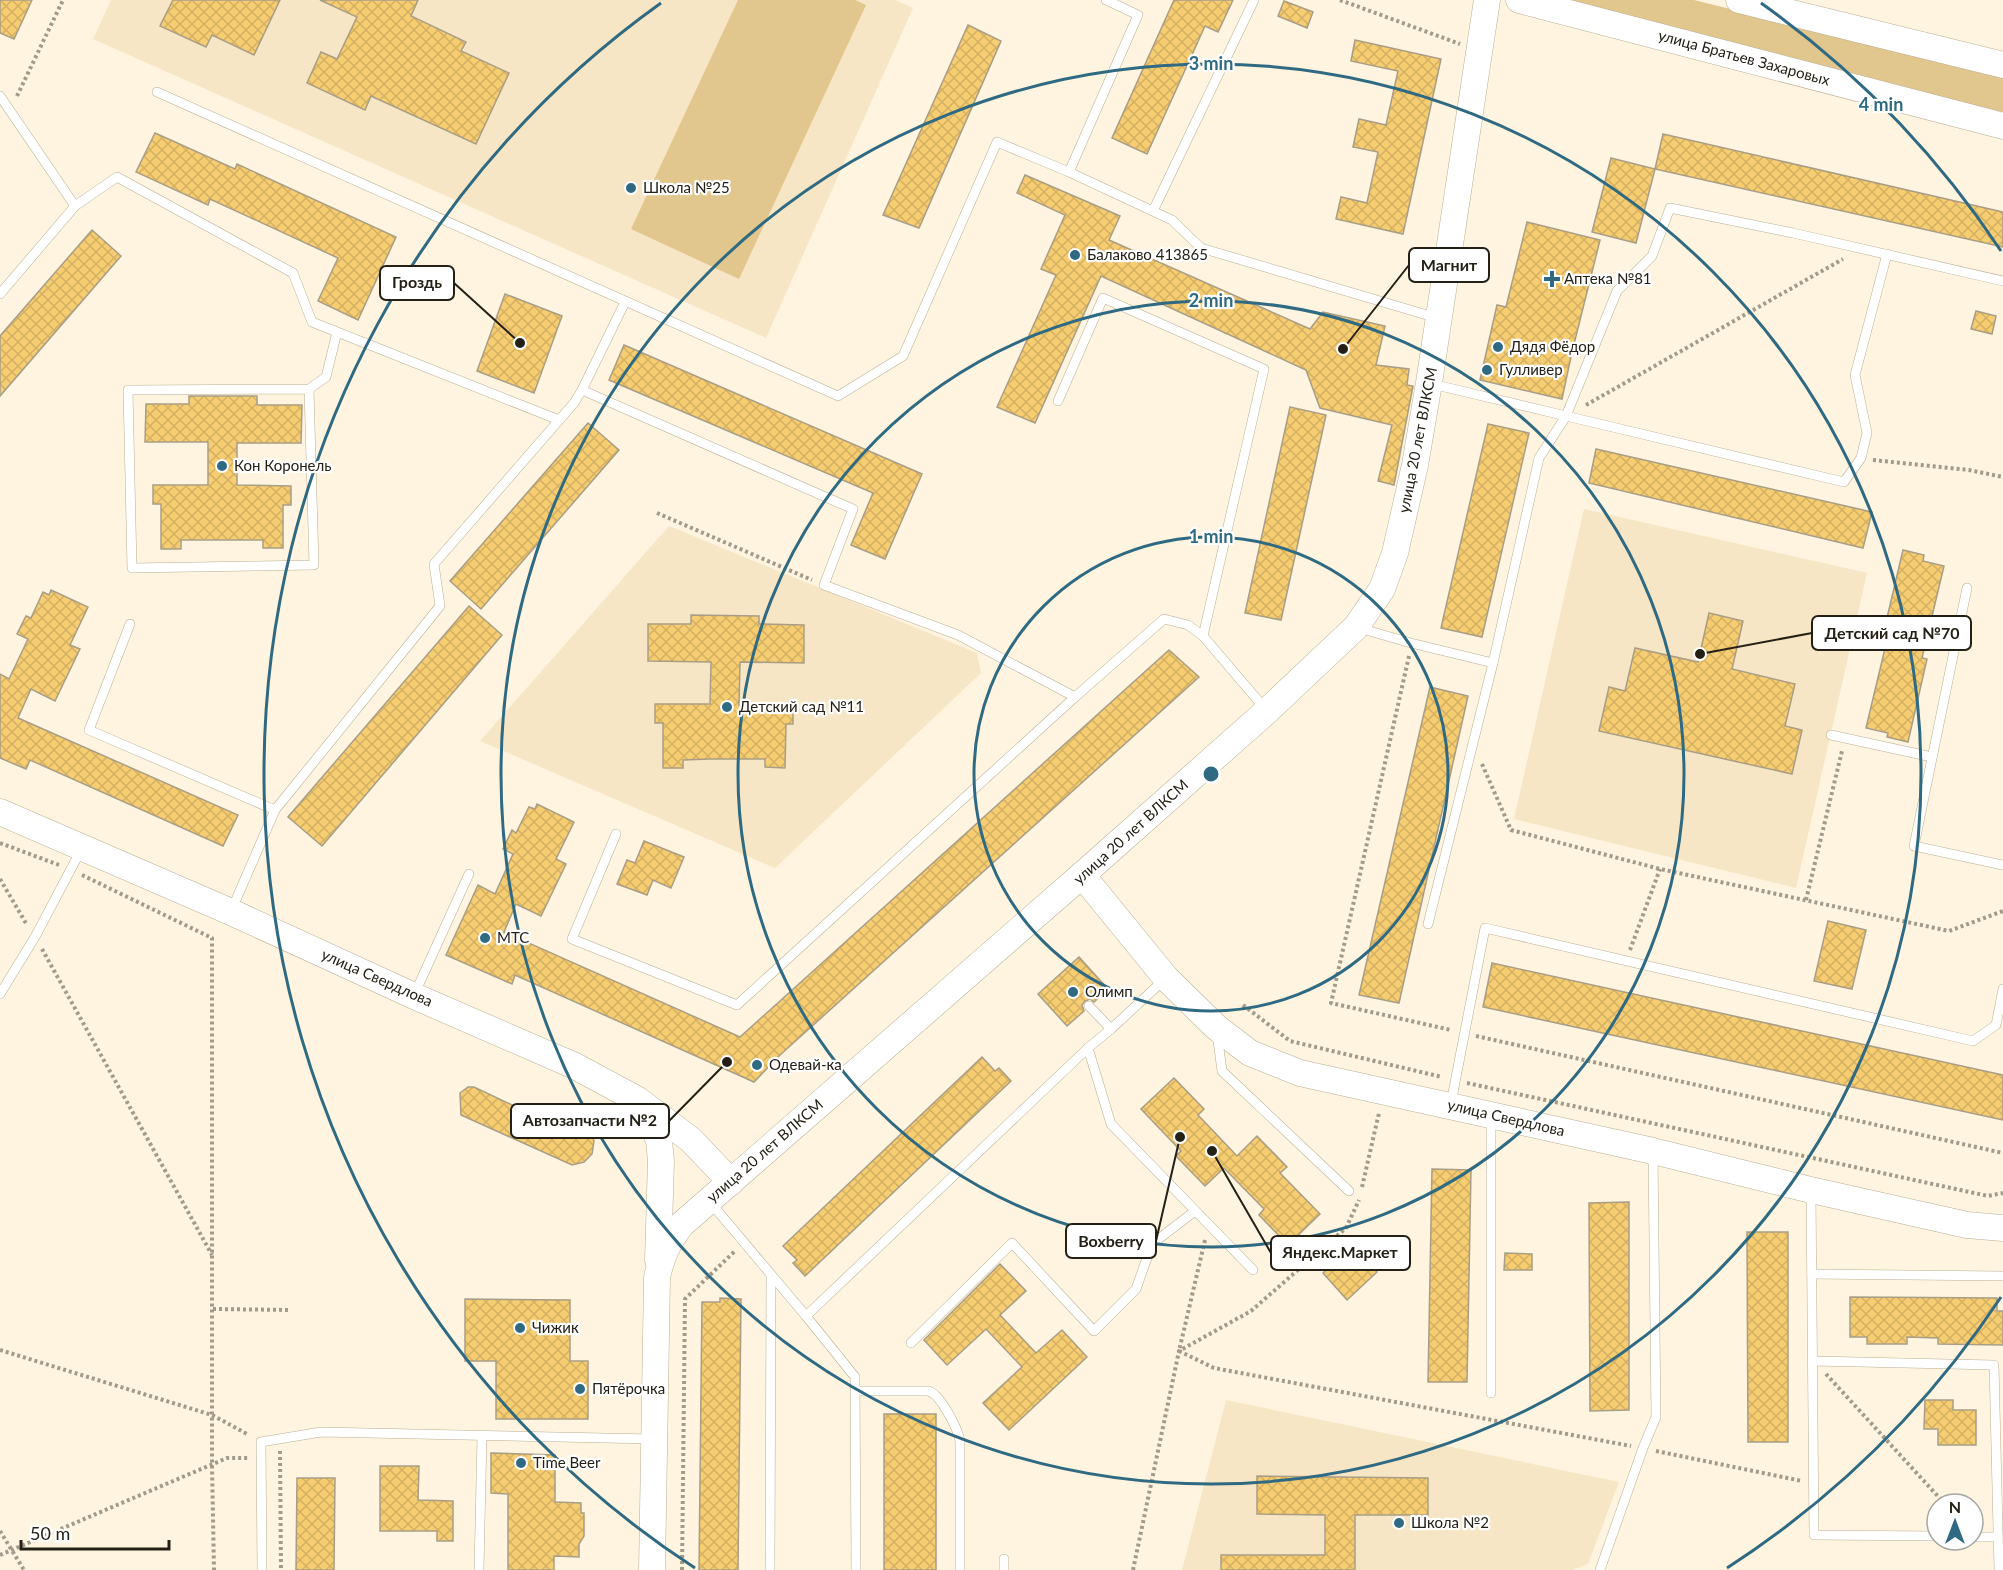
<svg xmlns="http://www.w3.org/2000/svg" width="2003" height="1570" viewBox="0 0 2003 1570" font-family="Lato,sans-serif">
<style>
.built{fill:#f6e6c5}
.green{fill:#e1c68e}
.building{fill:url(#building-cross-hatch);stroke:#a99e85;stroke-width:1.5}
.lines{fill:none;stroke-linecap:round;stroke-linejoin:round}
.lane-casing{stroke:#baae95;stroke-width:10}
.secondary-casing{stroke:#baae95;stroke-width:27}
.path{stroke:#a29a8a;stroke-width:4;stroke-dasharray:3 3;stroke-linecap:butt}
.lane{stroke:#fff;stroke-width:9}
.secondary{stroke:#fff;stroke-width:26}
.ring{fill:none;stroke:#2f6a82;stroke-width:3}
.poi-dot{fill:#2f6a82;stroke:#fff;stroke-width:2}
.labels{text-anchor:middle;stroke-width:4.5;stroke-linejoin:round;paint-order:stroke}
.street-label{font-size:15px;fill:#242016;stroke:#fff}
.poi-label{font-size:15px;fill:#242016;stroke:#fff;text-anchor:start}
.centre{fill:#2f6a82;stroke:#fff;stroke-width:3}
.ring-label{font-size:18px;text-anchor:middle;font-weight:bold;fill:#2f6a82;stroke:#fff;stroke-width:4.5;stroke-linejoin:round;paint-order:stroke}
.leader{fill:none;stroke:#242016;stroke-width:2}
.callout-dot{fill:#242016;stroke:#fff;stroke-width:2}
.callout{fill:#fff;stroke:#242016;stroke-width:2}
.callout-label{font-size:16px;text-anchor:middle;font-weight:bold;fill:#242016}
</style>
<defs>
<pattern id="building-cross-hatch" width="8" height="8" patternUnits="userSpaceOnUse" patternTransform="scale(1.5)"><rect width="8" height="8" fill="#f7cd72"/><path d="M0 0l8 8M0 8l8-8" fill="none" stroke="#d4b062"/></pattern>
</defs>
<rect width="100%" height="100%" fill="#fef4df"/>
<g class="built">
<path d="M111 0H895L913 8 766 338 93 39Z"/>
<path d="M1584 509 1867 573 1796 888 1514 819Z"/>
<path d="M669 526 977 653 981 673 775 868 480 741Z"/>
<path d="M1226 1400 1619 1482 1588 1564 1572 1570H1182Z"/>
</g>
<g class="green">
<path d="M738 0H855L866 5 739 279 631 229Z"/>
<path d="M1550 0H1694L2003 76V116Z"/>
</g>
<g class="building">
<path d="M0 0H32L14 39 0 33Z"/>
<path d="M173 0H280L254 55 212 35 206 47 160 26Z"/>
<path d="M320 0H418L411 16 466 42 461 51 509 73 476 144 371 96 365 110 307 83 321 52 337 59 357 17Z"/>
<path d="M1174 0H1233L1218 32 1205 26 1147 154 1112 138Z"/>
<path d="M1284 1 1313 12 1307 28 1278 16Z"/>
<path d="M968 25 1001 41 919 228 883 215Z"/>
<path d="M1355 40 1441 59 1403 234 1336 219 1341 197 1367 203 1378 152 1353 147 1359 119 1386 125 1398 71 1351 61Z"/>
<path d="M155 133 235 169 237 164 396 237 358 320 318 301 338 258 210 199 208 205 136 172Z"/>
<path d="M1663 134 2003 212V247L1655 169Z"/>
<path d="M1611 158 1655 169 1636 243 1592 232Z"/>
<path d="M1025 175 1120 216 1109 240 1310 329 1323 312 1385 326 1376 365 1409 369 1407 385 1413 386 1394 485 1378 481 1392 425 1320 408 1306 370 1101 276 1035 423 997 407 1056 275 1041 269 1065 215 1017 193Z"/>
<path d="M1527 222 1600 240 1572 352 1562 399 1480 380 1497 305 1506 307Z"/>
<path d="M92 230 121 256 0 396V336Z"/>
<path d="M505 294 562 316 534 393 477 371Z"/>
<path d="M1976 311 1996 316 1992 334 1971 329Z"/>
<path d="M624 345 922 474 885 559 851 545 873 493 609 380Z"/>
<path d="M189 396H257V405H302L301 443H237V485L291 486V505H283V548H263V540H181V549H161V504H153V485H208V442H145L146 404H189Z"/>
<path d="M1290 407 1326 415 1281 620 1245 613Z"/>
<path d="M588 423 619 450 481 609 450 581Z"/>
<path d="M1488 424 1529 433 1482 637 1441 628Z"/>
<path d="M1596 449 1872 512 1863 548 1589 483Z"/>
<path d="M1903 550 1924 555 1923 561 1944 566 1922 658 1927 659 1908 742 1887 737 1888 733 1866 728 1887 640 1882 639Z"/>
<path d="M51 590 88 607 70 645 80 649 55 701 31 689 18 718 238 815 223 846 30 760 26 769 0 758V674L9 679 28 639 17 634 26 616 31 618 43 592 49 595Z"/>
<path d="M469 606 502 635 322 846 288 817Z"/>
<path d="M1709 613 1743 621 1732 669 1795 684 1785 726 1802 730 1792 774 1599 731 1609 687 1625 691 1635 648 1698 662Z"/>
<path d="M691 615 759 616V624L804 625V663L740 662 739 705H793V724H786L785 768 765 767V759H710L683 760V768H663V723H655V704H710L711 662 648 661V624H691Z"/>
<path d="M1169 650 1199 677 780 1055 754 1082 515 975 512 984 446 955 478 885 495 894 513 854 503 849 512 830 516 833 529 807 535 809 537 804 574 822 556 859 566 864 541 916 516 904 504 932 740 1037Z"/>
<path d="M1430 687 1468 696 1399 1003 1359 995Z"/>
<path d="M644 841 684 857 671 888 653 880 647 895 617 884 627 860 635 863Z"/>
<path d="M1828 921 1866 930 1852 989 1814 981Z"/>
<path d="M1079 957 1108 989 1094 1002 1090 999 1085 1001 1082 1005 1084 1011 1067 1026 1038 994Z"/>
<path d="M1492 963 2003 1075V1120L1483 1007Z"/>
<path d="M982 1057 995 1071 999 1068 1011 1081 805 1276 793 1263 797 1260 783 1246Z"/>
<path d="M1174 1078 1204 1109 1198 1115 1237 1156 1257 1136 1287 1167 1280 1173 1320 1214 1288 1245 1259 1215 1264 1209 1224 1168 1205 1186 1176 1156 1181 1151 1141 1109Z"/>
<path d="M468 1087H474L563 1129 570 1125 583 1127 592 1135 594 1141 592 1154 584 1162 572 1165 461 1115 460 1093Z"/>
<path d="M1432 1169 1471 1170 1467 1382H1428Z"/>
<path d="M1629 1202V1410L1590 1411 1589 1203Z"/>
<path d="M1747 1232H1788V1442H1748Z"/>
<path d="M1352 1246 1377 1272 1347 1300 1323 1273Z"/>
<path d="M1505 1253 1532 1254V1270H1504Z"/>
<path d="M1000 1264 1026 1291 1000 1315 1036 1353 1062 1330 1087 1357 1009 1430 983 1403 1022 1367 986 1329 947 1365 924 1340Z"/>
<path d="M1850 1297 1997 1298V1311H2003V1345L1938 1344V1338L1907 1337V1344H1867V1337H1850Z"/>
<path d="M720 1298 741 1299 738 1570H699L702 1302H720Z"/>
<path d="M465 1299 570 1300V1361H588V1419H496V1361H465Z"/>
<path d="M1925 1400H1953V1410H1976V1445H1938V1429H1924Z"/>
<rect x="884" y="1414" width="52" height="156"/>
<path d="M491 1453 555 1455V1502L581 1503V1513H584V1536L579 1544V1557L554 1556V1570H508V1494L491 1493Z"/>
<path d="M380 1466H419L418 1500 453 1501V1541H437V1531H380Z"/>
<path d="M1257 1476 1428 1478V1515H1355V1570H1221V1555H1325V1515L1257 1514Z"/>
<path d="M297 1478H335L334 1570H296Z"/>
</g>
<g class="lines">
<g class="lane-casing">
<g id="lane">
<path d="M157 92 838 396 903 356 997 142 1069 172 1172 220 1201 248 1437 318"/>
<path d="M0 96 75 206"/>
<path d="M1069 172 1138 15 1106 0"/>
<path d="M1153 211 1254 0"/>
<path d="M0 294 75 206 117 177 293 273 312 322 559 420"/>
<path d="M1432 384 1566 416 1617 291 1652 256 1670 208 1793 233 2003 281"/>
<path d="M309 389 314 565 132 568 128 390 309 389 326 377 337 332"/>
<path d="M582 390 853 509 824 585 958 635 1075 697 737 1005 572 939 616 834"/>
<path d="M1058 401 1103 298 1264 369 1203 636 1267 711"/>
<path d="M1967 588 1914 846 2003 865"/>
<path d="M130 624 89 730 275 810"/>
<path d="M1359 628 1411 643 1493 663"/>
<path d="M1075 697 1164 619 1188 625 1203 636"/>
<path d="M1831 735 1932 757"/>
<path d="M232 909 275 810 440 606 434 564 574 403 582 390 625 302"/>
<path d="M1428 924 1493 663 1539 458 1566 416 1844 482 1861 458 1867 433 1855 375 1887 254"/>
<path d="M415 993 469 874"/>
<path d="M0 994 35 937 81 850"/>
<path d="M1089 1006 1111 1029"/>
<path d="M1217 1033 1222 1071 1349 1191"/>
<path d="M1088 1048 1111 1124 1253 1270"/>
<path d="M1451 1103 1485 928 1973 1041 1996 1025 2003 989"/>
<path d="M1491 1117V1393"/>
<path d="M1811 1193 1814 1535 1937 1536"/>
<path d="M710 1202 806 1316 1088 1048 1111 1029 1166 978"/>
<path d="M1812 1274 2003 1276"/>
<path d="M806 1316 855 1377 856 1570"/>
<path d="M911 1343 1012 1243 1094 1331 1136 1289 1152 1244 1195 1211"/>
<path d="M1813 1361 1994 1365 1999 1570"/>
<path d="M856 1391H928C940 1393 958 1429 960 1441V1570"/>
<path d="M1973 1537H1998"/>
<path d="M262 1570 261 1442 321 1432 654 1439"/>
<path d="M479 1570 482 1435"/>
<path d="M770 1570 771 1275"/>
<path d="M1004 1570V1559"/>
<path d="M1600 1570 1643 1448 1656 1417 1653 1153"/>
</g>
</g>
<g class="secondary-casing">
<g id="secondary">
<path d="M1519 0 2003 126"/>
<path d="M1739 0 2003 65"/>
<path d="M0 812 231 912 414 996 575 1066 638 1100 691 1140 731 1182"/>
<path d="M1082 875 1166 978 1216 1027 1250 1053 1300 1073 1653 1151 1811 1190 1967 1225 2003 1228"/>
<path d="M641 1106 652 1123 659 1141 661 1161 658 1260"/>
<path d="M652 1570 657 1278C661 1257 668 1242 681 1225L1082 875 1267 711 1356 627 1382 589 1395 553 1415 465 1429 383 1487 0"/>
</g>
</g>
<g class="path">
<path d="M1340 0 1460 44"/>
<path d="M17 96 63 0"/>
<path d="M1586 405 1843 259"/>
<path d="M1873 460 1969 470 2003 477"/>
<path d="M657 513 812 580"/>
<path d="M1409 656 1331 1003 1451 1030"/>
<path d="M1482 764 1511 830 1660 869 1949 931 2003 911"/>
<path d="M0 843 59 865"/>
<path d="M82 875 212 938V1465L214 1570"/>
<path d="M0 879 27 925"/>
<path d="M1806 900 1842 751"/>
<path d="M42 949 212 1255"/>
<path d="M1630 950 1660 869"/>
<path d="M1243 1005 1290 1041 1442 1077"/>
<path d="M1476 1036 2003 1153"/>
<path d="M1467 1083 1988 1196 2003 1193"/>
<path d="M1362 1187 1379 1113"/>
<path d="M1205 1240 1179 1351 1214 1368 1631 1446"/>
<path d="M213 1309 291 1310"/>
<path d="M0 1350 212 1415 249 1435"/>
<path d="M1826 1374 1945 1504"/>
<path d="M280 1451 281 1570"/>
<path d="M1656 1451 1802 1481"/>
<path d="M0 1531 24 1570"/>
<path d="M0 1555 227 1458H249"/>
<path d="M682 1570 685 1299 735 1251"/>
<path d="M1133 1570 1179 1351 1251 1311 1346 1228 1359 1200"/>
</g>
<use href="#lane" class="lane"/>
<use href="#secondary" class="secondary"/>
</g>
<g class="ring">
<circle cx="1211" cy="774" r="237"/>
<circle cx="1211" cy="774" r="473"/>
<circle cx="1211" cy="774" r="710"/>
<path d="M2001 1297A947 947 0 0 1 1727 1568M695 1568A947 947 0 0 1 661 3M1761 3A947 947 0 0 1 2001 251"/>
</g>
<g class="poi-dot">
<circle cx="631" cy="188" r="6"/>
<circle cx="1075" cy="255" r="6"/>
<path d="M1549 270h6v6h6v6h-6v6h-6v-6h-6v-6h6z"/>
<circle cx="1498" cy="347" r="6"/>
<circle cx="1487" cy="370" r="6"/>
<circle cx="222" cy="466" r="6"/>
<circle cx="727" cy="707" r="6"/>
<circle cx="485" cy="938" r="6"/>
<circle cx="1073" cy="992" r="6"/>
<circle cx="757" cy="1065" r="6"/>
<circle cx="520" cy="1328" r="6"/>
<circle cx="580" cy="1389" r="6"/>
<circle cx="521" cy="1463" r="6"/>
<circle cx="1399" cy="1523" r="6"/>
</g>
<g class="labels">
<g class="street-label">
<text transform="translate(1744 58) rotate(15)" y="5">улица Братьев Захаровых</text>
<text transform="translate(1418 440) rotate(-79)" y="5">улица 20 лет ВЛКСМ</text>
<text transform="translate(1131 832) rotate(-42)" y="5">улица 20 лет ВЛКСМ</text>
<text transform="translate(377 978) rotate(24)" y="5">улица Свердлова</text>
<text transform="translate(1506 1118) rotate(13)" y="5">улица Свердлова</text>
<text transform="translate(765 1151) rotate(-41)" y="5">улица 20 лет ВЛКСМ</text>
</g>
<g class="poi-label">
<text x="643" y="193">Школа №25</text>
<text x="1087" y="260">Балаково 413865</text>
<text x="1564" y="284">Аптека №81</text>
<text x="1510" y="352">Дядя Фёдор</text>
<text x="1499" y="375">Гулливер</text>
<text x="234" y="471">Кон Коронель</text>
<text x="739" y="712">Детский сад №11</text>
<text x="497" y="943">МТС</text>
<text x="1085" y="997">Олимп</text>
<text x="769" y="1070">Одевай-ка</text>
<text x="532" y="1333">Чижик</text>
<text x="592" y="1394">Пятёрочка</text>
<text x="533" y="1468">Time Beer</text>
<text x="1411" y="1528">Школа №2</text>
</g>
</g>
<circle cx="1211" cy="774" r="9" class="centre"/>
<g class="ring-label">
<text x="1211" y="70">3 min</text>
<text x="1881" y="111">4 min</text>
<text x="1211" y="307">2 min</text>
<text x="1211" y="543">1 min</text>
</g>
<path class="leader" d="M1343 349L1409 265M520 343L454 283M1700 654L1812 633M727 1062L669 1121M1180 1137L1156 1241M1212 1151L1271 1253"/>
<g class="callout-dot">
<circle cx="1343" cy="349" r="6"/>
<circle cx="520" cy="343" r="6"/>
<circle cx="1700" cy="654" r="6"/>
<circle cx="727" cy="1062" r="6"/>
<circle cx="1180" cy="1137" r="6"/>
<circle cx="1212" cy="1151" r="6"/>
</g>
<g class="callout">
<rect x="1409" y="248" width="80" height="34" rx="6"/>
<rect x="380" y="266" width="74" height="34" rx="6"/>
<rect x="1812" y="616" width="159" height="34" rx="6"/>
<rect x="511" y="1104" width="158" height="34" rx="6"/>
<rect x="1066" y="1224" width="90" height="34" rx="6"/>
<rect x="1271" y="1236" width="139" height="34" rx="6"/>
</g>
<g class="callout-label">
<text x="1449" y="271">Магнит</text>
<text x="417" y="288">Гроздь</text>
<text x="1892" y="639">Детский сад №70</text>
<text x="590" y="1126">Автозапчасти №2</text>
<text x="1111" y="1247">Boxberry</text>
<text x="1340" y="1258">Яндекс.Маркет</text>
</g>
<g transform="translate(1955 1522)"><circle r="28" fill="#ffffff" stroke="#a7a6a2" stroke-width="1.5"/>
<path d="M0-4.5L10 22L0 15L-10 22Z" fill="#2f6a82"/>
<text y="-9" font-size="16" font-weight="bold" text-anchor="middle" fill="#242016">N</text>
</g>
<path d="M21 1540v9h148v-9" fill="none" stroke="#242016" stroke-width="3"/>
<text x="30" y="1540" font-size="18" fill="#242016" stroke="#ffffff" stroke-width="4.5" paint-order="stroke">50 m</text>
</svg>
